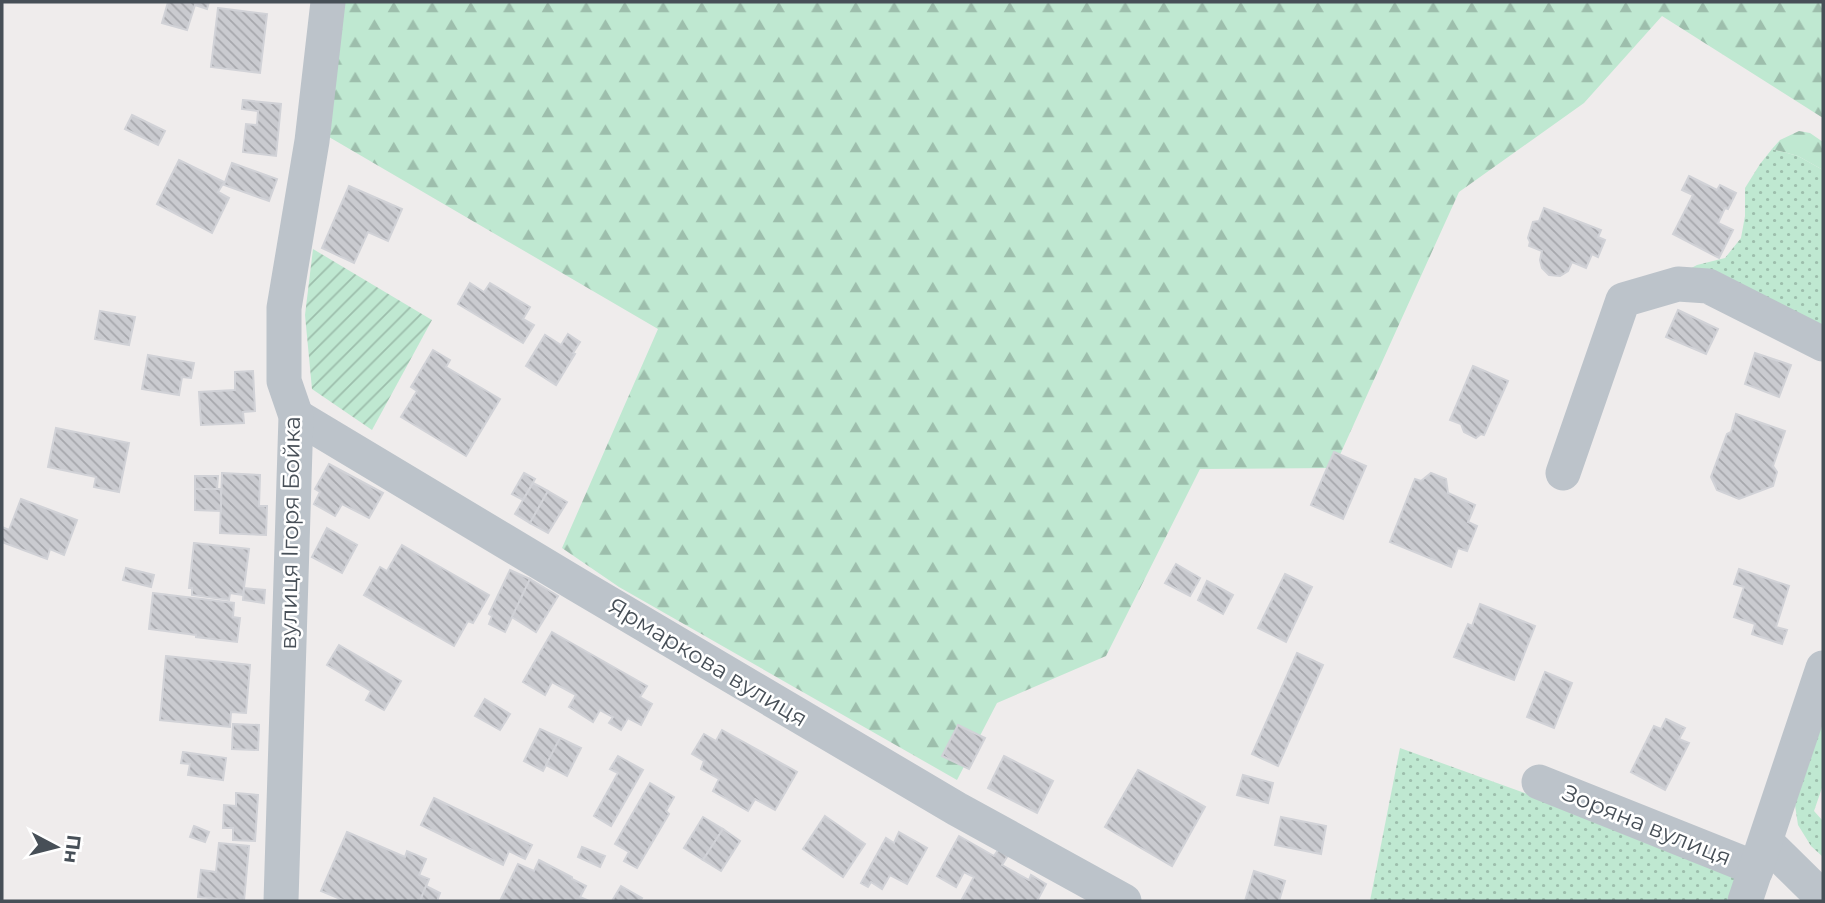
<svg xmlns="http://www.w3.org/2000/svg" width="1825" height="903" viewBox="0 0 1825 903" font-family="Montserrat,sans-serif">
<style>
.grass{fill:url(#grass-dots)}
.forest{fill:url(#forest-firs)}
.garden{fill:url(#garden-furrows)}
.building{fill:url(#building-back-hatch);stroke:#d1d2d7;stroke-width:2}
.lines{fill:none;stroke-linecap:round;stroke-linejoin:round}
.minor{stroke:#bcc3ca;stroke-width:35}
.labels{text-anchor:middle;stroke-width:5;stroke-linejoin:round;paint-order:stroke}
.street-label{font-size:23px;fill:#474f57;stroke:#fff}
</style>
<defs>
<pattern id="grass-dots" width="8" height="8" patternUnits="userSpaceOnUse" patternTransform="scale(1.75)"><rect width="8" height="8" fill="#bfe8d1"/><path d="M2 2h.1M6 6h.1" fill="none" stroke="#9dbeac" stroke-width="1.8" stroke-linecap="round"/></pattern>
<pattern id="forest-firs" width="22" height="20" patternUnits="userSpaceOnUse" patternTransform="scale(1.75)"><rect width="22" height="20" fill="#bfe8d1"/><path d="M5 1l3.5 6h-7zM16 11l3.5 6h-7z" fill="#9dbeac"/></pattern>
<pattern id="garden-furrows" width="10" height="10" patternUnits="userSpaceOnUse" patternTransform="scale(1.75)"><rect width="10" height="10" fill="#bfe8d1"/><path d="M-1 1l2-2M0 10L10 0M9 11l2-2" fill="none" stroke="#9dbeac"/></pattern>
<pattern id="building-back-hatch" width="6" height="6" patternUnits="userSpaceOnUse" patternTransform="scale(1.75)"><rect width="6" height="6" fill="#cacbd0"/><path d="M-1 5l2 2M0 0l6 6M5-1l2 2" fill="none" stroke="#a6a7ac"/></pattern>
</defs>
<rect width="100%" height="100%" fill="#efecec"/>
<g class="grass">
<path d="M1772 149 1798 156 1823 170V333L1680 274 1697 265 1725 258 1741 238 1745 216V188L1760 164Z"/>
<path d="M1823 720V785L1814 811 1823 821V857L1811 846 1798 825 1795 805Z"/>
<path d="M1400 748 1591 817 1740 875 1730 901H1370Z"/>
</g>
<g class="forest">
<path d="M340 2H1823V118L1662 16 1584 103 1459 192 1334 468 1200 469 1106 656 997 703 957 780 619 587 562 548 658 329 329 137Z"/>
<path d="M1799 131 1810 133 1823 142V170L1798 156 1772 149 1780 140Z"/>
</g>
<path class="garden" d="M313 249 432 320 372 430 312 389 305 315Z"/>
<g class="building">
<path d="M168 2H209L207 9 195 5 187 30 162 23Z"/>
<path d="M218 8 267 14 260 73 211 67Z"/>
<path d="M243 100 281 104 276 156 243 152 246 124 257 125 258 111 242 109Z"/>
<path d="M132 115 165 131 158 145 125 129Z"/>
<path d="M179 160 224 182 218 192 229 198 212 233 157 204Z"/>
<path d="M232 163 277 179 269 201 224 185Z"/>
<path d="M1689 176 1717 190 1720 185 1736 193 1728 209 1725 208 1718 223 1733 230 1719 258 1673 234 1693 195 1682 190Z"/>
<path d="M349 186 402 209 388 241 368 232 354 263 322 248Z"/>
<path d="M1544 208 1601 230 1598 237 1605 240 1598 257 1592 254 1586 268 1572 262 1568 271 1560 276 1549 275 1542 268 1540 260 1542 251 1529 246 1530 242 1528 238 1533 222 1539 221Z"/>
<path d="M470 283 484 292 490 283 530 307 523 319 534 325 523 343 458 304Z"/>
<path d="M1678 310 1718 329 1706 354 1666 337Z"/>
<path d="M100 311 135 317 129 345 95 339Z"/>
<path d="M568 334 580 342 573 353 575 354 556 385 526 366 545 335 561 345Z"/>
<path d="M433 350 450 360 446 367 500 399 466 456 401 417 417 391 411 387Z"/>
<path d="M1755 353 1791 365 1779 397 1745 384Z"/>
<path d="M148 355 194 363 191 378 182 377 179 395 142 389Z"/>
<path d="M1473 366 1508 381 1484 435 1481 434 1476 438 1464 432 1461 424 1450 420Z"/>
<path d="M253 371 255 411 243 412 244 423 201 425 199 392 235 390V372Z"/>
<path d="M1736 414 1785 431 1773 466 1777 472 1773 486 1739 499 1717 490 1711 477 1727 434 1731 432Z"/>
<path d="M56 428 129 443 119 492 94 487 96 477 48 467Z"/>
<path d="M1334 452 1366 466 1343 519 1311 505Z"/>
<path d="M329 464 383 493 369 518 342 504 335 516 314 504 320 492 315 489Z"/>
<path d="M222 473 260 475 259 506H267L266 535 220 533Z"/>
<path d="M524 473 535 479 523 500 512 494Z"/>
<path d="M1431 473 1446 479 1448 493 1475 505 1468 522 1477 526 1467 551 1458 548 1451 567 1390 542 1415 479 1421 481Z"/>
<path d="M195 476H218L217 489H195Z"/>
<path d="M533 483 548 491 530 523 515 514Z"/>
<path d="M195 489H221V511L195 510Z"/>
<path d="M548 491 567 502 548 533 530 523Z"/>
<path d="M21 499 77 520 64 555 50 549 47 559 2 542V527L9 530Z"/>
<path d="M327 528 357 545 342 573 312 557Z"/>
<path d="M194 543 249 549 243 595 230 593 229 600 192 595V588H189Z"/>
<path d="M402 545 489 595 473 623 468 621 454 646 364 595 380 567 387 571Z"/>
<path d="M1176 564 1200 578 1190 596 1165 583Z"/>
<path d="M126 568 154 575 151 587 123 580Z"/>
<path d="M1739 569 1789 586 1776 627 1787 630 1782 644 1752 634 1755 624 1734 617 1744 587 1734 584Z"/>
<path d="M510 570 530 579 505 632 489 624 492 616 489 614Z"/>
<path d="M1285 574 1312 587 1286 642 1258 628Z"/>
<path d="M530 579 558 596 536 632 512 617Z"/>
<path d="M1207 581 1233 595 1223 614 1198 600Z"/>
<path d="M244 588 265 590 264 603 243 600Z"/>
<path d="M153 593 234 603 233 617 240 618 237 642 196 637V635L149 629Z"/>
<path d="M1480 604 1535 626 1514 680 1454 657 1468 624 1472 626Z"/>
<path d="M552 632 647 686 640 697 652 704 641 725 628 718 621 730 609 723 613 717 600 710 593 722 569 707 576 695 552 682 545 695 523 682Z"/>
<path d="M339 645 401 681 384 710 366 700 371 691 327 665Z"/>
<path d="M1297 653 1323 665 1278 766 1252 754Z"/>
<path d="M166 656 250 665 246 713 231 712 230 727 160 720Z"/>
<path d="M1545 672 1572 683 1554 728 1527 717Z"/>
<path d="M485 699 510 714 500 730 475 716Z"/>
<path d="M1666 719 1685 728 1679 739 1689 743 1665 790 1631 772 1654 726 1661 729Z"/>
<path d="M233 724 259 725 258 750 232 749Z"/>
<path d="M958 725 985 738 969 769 942 756Z"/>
<path d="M540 729 560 738 543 771 524 761Z"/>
<path d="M722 730 797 772 775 810 755 799 748 811 713 791 719 779 701 769 704 761 692 754 704 734 716 741Z"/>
<path d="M560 738 581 748 567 776 546 765Z"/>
<path d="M183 752 226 758 223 780 188 775 190 764 181 763Z"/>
<path d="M618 756 643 770 611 826 594 816 618 773 610 769Z"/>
<path d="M1004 756 1053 781 1037 813 988 788Z"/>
<path d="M1138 770 1205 807 1172 866 1105 827Z"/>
<path d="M1243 775 1273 783 1268 803 1237 795Z"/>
<path d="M650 783 674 797 666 811 669 814 637 868 624 861 629 852 615 844Z"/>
<path d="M236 793 258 795 255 841 233 840V828H223L224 805 236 806Z"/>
<path d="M434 798 532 845 525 859 509 851 503 865 421 825Z"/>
<path d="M825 816 865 844 843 877 803 849Z"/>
<path d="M703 817 723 829 703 860 684 848Z"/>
<path d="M1281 817 1326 826 1321 854 1275 845Z"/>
<path d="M194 826 209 832 205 842 190 837Z"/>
<path d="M723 829 740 841 721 871 703 860Z"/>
<path d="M347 832 405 857 407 851 426 859 419 875 429 879 420 901H345L321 891Z"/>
<path d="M899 832 927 848 907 884 890 875 882 889 871 882 868 887 861 883 886 838 894 843Z"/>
<path d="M959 836 994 856 1000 847 1010 852 1002 865 1029 880 1031 875 1046 884 1037 901H961L974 877 964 872 956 887 937 876Z"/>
<path d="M219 843 249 846 244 901 198 897 201 870 216 872Z"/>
<path d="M582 847 605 856 600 867 578 857Z"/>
<path d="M539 860 572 877V879L586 886 580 897 589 901H500L518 864 534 871Z"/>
<path d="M1254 871 1285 881 1279 901H1245Z"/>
<path d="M426 886 440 893 437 901H420Z"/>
<path d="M621 886 642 898 640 901H612Z"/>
</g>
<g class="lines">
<g class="minor">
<path d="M296 416 576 584 957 809 1124 901"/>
<path d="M1563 473 1623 300 1678 284 1708 286 1823 344"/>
<path d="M1539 782 1747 865 1756 870"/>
<path d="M1766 842 1823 898"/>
<path d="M281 901 296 416 284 381V308L312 141 328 2"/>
<path d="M1745 901 1823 668"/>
</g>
</g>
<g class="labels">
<g class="street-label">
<text transform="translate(290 533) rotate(-89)" y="8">вулиця Ігоря Бойка</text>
<text transform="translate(708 662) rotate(31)" y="8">Ярмаркова вулиця</text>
<text transform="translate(1647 825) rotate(22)" y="8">Зоряна вулиця</text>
</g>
</g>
<rect width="1825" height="903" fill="none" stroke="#474f57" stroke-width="7"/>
<g transform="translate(56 847) rotate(97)" stroke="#ffffff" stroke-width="5" paint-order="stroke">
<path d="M0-5L12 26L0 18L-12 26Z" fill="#474f57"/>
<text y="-10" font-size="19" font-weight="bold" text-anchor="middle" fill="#474f57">Пн</text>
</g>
</svg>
